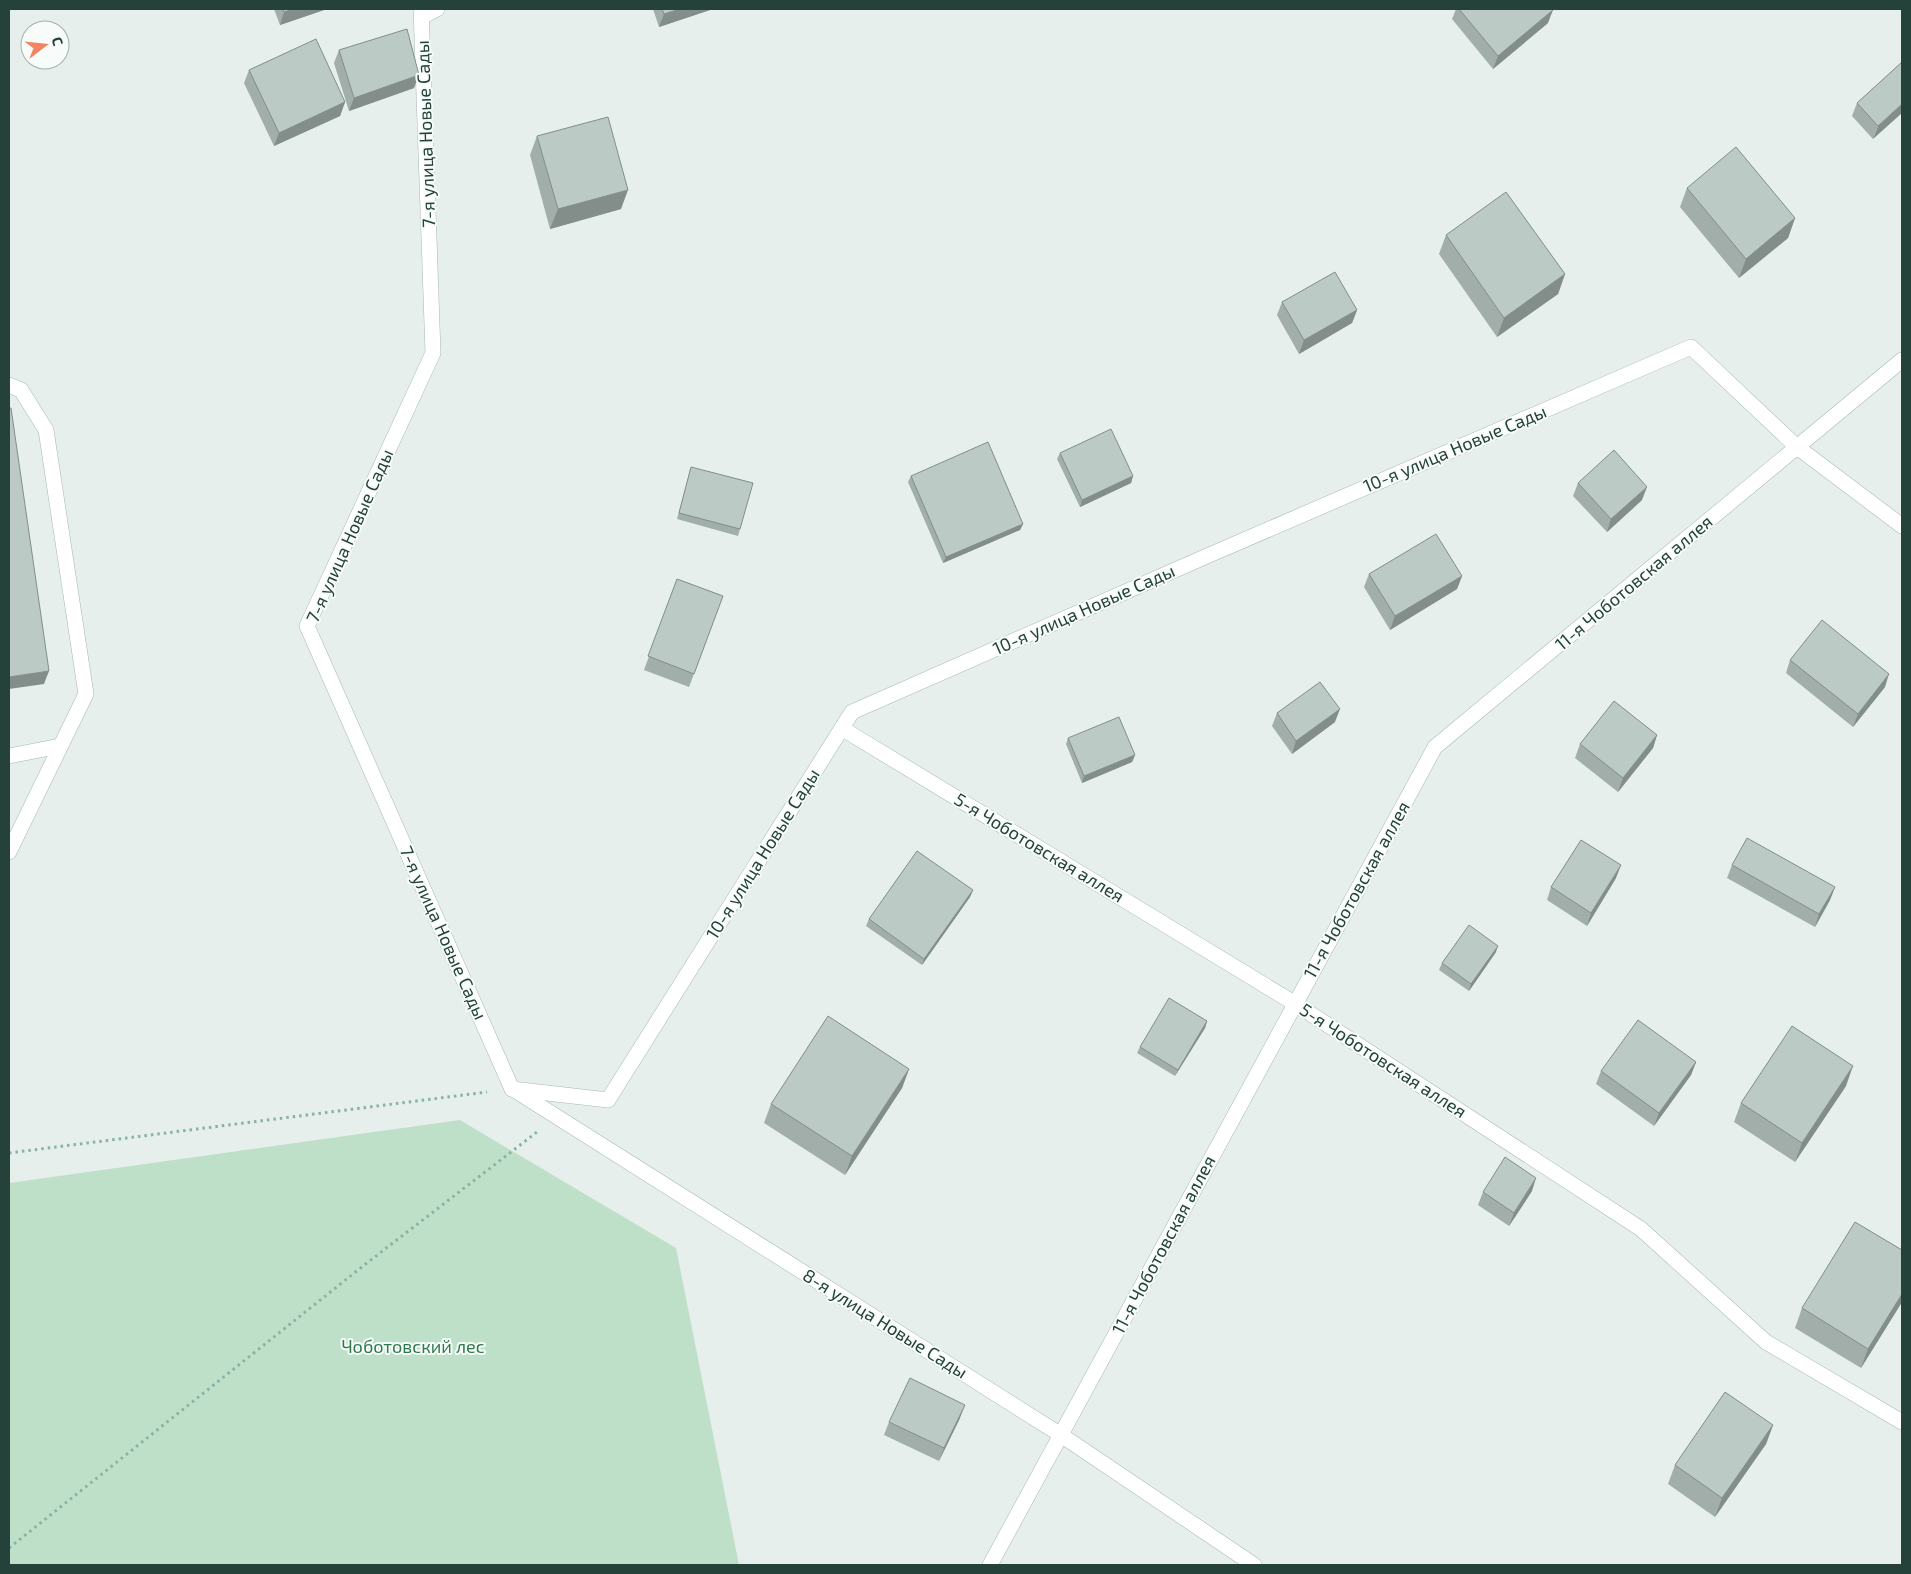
<svg xmlns="http://www.w3.org/2000/svg" width="1911" height="1574" viewBox="0 0 1911 1574" font-family="'Exo 2',sans-serif">
<style>
.green{fill:#bfe0c8}
.lines{fill:none;stroke-linecap:round;stroke-linejoin:round}
.service-casing{stroke:#a8b8b2;stroke-width:16}
.minor-casing{stroke:#a8b8b2;stroke-width:16}
.path{stroke:#86b3a5;stroke-width:3;stroke-dasharray:2.5 4;stroke-linecap:butt}
.service{stroke:#fff;stroke-width:15}
.minor{stroke:#fff;stroke-width:15}
.wall{fill:#a1aea9}
.shaded-wall{fill:#838d89}
.building{fill:#bbcac4;stroke:#838d89}
.labels{text-anchor:middle;stroke-width:4;stroke-linejoin:round;paint-order:stroke}
.street-label{font-size:18px;fill:#24423a;stroke:#f7fbf9}
.park-label{font-size:18px;fill:#2d7a4b;stroke:#f7fbf9}
</style>
<rect width="100%" height="100%" fill="#e6efeb"/>
<path class="green" d="M460 1120 676 1248 739 1565H9V1183Z"/>
<g class="lines">
<g class="service-casing">
<g id="service">
<path d="M9 385 21 390 46 430 86 694 9 852"/>
<path d="M9 756 60 746"/>
</g>
</g>
<g class="minor-casing">
<g id="minor">
<path d="M421 9 433 353 307 626 512 1089"/>
<path d="M422 17 437 9"/>
<path d="M843 729 1294 1003 1641 1229 1766 1342 1902 1422"/>
<path d="M512 1089 608 1100 852 712 1207 556 1691 347 1797 447 1902 526"/>
<path d="M516 1091 1061 1435 1254 1565"/>
<path d="M990 1565 1435 747 1902 360"/>
</g>
</g>
<g class="path">
<path d="M9 1153 487 1092"/>
<path d="M9 1548 363 1266 537 1132"/>
</g>
<use href="#service" class="service"/>
<use href="#minor" class="minor"/>
</g>
<g class="wall">
<path d="M274 9H327L280 25Z"/>
<path d="M653 9H713L659 27Z"/>
<path d="M1456 9H1551L1548 23 1493 69 1452 19Z"/>
<path d="M339 50 414 88 349 111 334 63Z"/>
<path d="M1902 62 1873 139 1852 116 1857 103Z"/>
<path d="M249 70 345 102 340 116 274 146 244 83Z"/>
<path d="M537 136 621 209 550 229 530 155Z"/>
<path d="M1687 188 1795 218 1788 238 1739 278 1680 207Z"/>
<path d="M1446 235 1565 274 1558 294 1497 337 1439 254Z"/>
<path d="M1282 302 1357 310 1352 323 1299 354 1277 315Z"/>
<path d="M1060 453 1133 476 1131 483 1080 507 1057 459Z"/>
<path d="M691 467 740 529 738 536 677 519Z"/>
<path d="M911 476 1023 524 1020 530 943 563 908 482Z"/>
<path d="M1578 483 1642 500 1607 532 1573 496Z"/>
<path d="M1369 574 1462 576 1457 589 1390 630 1364 587Z"/>
<path d="M677 579 723 596 689 687 644 670Z"/>
<path d="M1790 660 1885 687 1853 727 1786 673Z"/>
<path d="M1277 713 1335 722 1292 754 1272 726Z"/>
<path d="M1657 735 1653 748 1618 792 1575 758 1580 744Z"/>
<path d="M1068 738 1135 755 1132 762 1082 783 1066 744Z"/>
<path d="M1732 865 1835 887 1830 900 1815 927 1727 878Z"/>
<path d="M1616 878 1587 926 1547 900 1551 887Z"/>
<path d="M973 890 970 897 922 965 866 926 869 919Z"/>
<path d="M1496 952 1469 991 1439 970 1442 963Z"/>
<path d="M1207 1021 1205 1028 1175 1076 1137 1053 1140 1047Z"/>
<path d="M1696 1062 1691 1075 1654 1126 1596 1084 1601 1071Z"/>
<path d="M909 1069 902 1088 845 1175 764 1123 771 1104Z"/>
<path d="M1846 1086 1795 1162 1734 1122 1741 1103Z"/>
<path d="M1532 1191 1509 1226 1478 1205 1483 1192Z"/>
<path d="M1902 1302 1861 1368 1795 1328 1802 1308Z"/>
<path d="M960 1418 939 1461 884 1435 889 1422Z"/>
<path d="M1773 1425 1766 1444 1715 1517 1668 1484 1675 1465Z"/>
</g>
<g class="shaded-wall">
<path d="M294 9H327L280 25 284 12Z"/>
<path d="M680 9H713L659 27 664 14Z"/>
<path d="M1553 10 1548 23 1493 69 1498 56Z"/>
<path d="M419 75 414 88 349 111 354 98Z"/>
<path d="M345 102 340 116 274 146 279 133Z"/>
<path d="M1902 104V113L1873 139 1878 126Z"/>
<path d="M628 190 621 209 550 229 558 209Z"/>
<path d="M1795 218 1788 238 1739 278 1746 259Z"/>
<path d="M1565 274 1558 294 1497 337 1504 318Z"/>
<path d="M1357 310 1352 323 1299 354 1304 340Z"/>
<path d="M1133 476 1131 483 1080 507 1082 500Z"/>
<path d="M1647 487 1642 500 1607 532 1611 519Z"/>
<path d="M1023 524 1020 530 943 563 946 557Z"/>
<path d="M1462 576 1457 589 1390 630 1395 616Z"/>
<path d="M49 671 44 684 9 689V677Z"/>
<path d="M1889 674 1885 687 1853 727 1858 714Z"/>
<path d="M1340 709 1335 722 1292 754 1296 741Z"/>
<path d="M1657 735 1653 748 1618 792 1623 778Z"/>
<path d="M1135 755 1132 762 1082 783 1084 776Z"/>
<path d="M1621 865 1616 878 1587 926 1591 913Z"/>
<path d="M1835 887 1830 900 1815 927 1819 914Z"/>
<path d="M973 890 970 897 922 965 924 959Z"/>
<path d="M1498 946 1496 952 1469 991 1471 984Z"/>
<path d="M1207 1021 1205 1028 1175 1076 1178 1070Z"/>
<path d="M1696 1062 1691 1075 1654 1126 1659 1113Z"/>
<path d="M1853 1066 1846 1086 1795 1162 1802 1143Z"/>
<path d="M909 1069 902 1088 845 1175 852 1156Z"/>
<path d="M1536 1178 1532 1191 1509 1226 1514 1213Z"/>
<path d="M1902 1294V1302L1861 1368 1868 1349Z"/>
<path d="M965 1405 960 1418 939 1461 944 1448Z"/>
<path d="M1773 1425 1766 1444 1715 1517 1722 1498Z"/>
</g>
<g class="building">
<path d="M283 9H294L284 12Z"/>
<path d="M662 9H680L664 14Z"/>
<path d="M1459 9H1551L1553 10 1498 56Z"/>
<path d="M407 29 419 75 354 98 339 50Z"/>
<path d="M316 39 345 102 279 133 249 70Z"/>
<path d="M1902 62V104L1878 126 1857 103Z"/>
<path d="M608 117 628 190 558 209 537 136Z"/>
<path d="M1736 147 1795 218 1746 259 1687 188Z"/>
<path d="M1506 192 1565 274 1504 318 1446 235Z"/>
<path d="M1335 272 1357 310 1304 340 1282 302Z"/>
<path d="M9 408H11L49 671 9 677Z"/>
<path d="M1111 429 1133 476 1082 500 1060 453Z"/>
<path d="M988 442 1023 524 946 557 911 476Z"/>
<path d="M1614 450 1647 487 1611 519 1578 483Z"/>
<path d="M691 467 753 483 740 529 679 513Z"/>
<path d="M1436 534 1462 576 1395 616 1369 574Z"/>
<path d="M677 579 723 596 694 674 648 656Z"/>
<path d="M1822 620 1889 674 1858 714 1790 660Z"/>
<path d="M1320 682 1340 709 1296 741 1277 713Z"/>
<path d="M1614 701 1657 735 1623 778 1580 744Z"/>
<path d="M1119 717 1135 755 1084 776 1068 738Z"/>
<path d="M1747 838 1835 887 1819 914 1732 865Z"/>
<path d="M1581 840 1621 865 1591 913 1551 887Z"/>
<path d="M917 851 973 890 924 959 869 919Z"/>
<path d="M1469 925 1498 946 1471 984 1442 963Z"/>
<path d="M1169 998 1207 1021 1178 1070 1140 1047Z"/>
<path d="M828 1016 909 1069 852 1156 771 1104Z"/>
<path d="M1638 1020 1696 1062 1659 1113 1601 1071Z"/>
<path d="M1792 1026 1853 1066 1802 1143 1741 1103Z"/>
<path d="M1505 1157 1536 1178 1514 1213 1483 1192Z"/>
<path d="M1855 1222 1902 1250V1294L1868 1349 1802 1308Z"/>
<path d="M910 1378 965 1405 944 1448 889 1422Z"/>
<path d="M1725 1392 1773 1425 1722 1498 1675 1465Z"/>
</g>
<g class="labels">
<g class="street-label">
<text transform="translate(426 134) rotate(-92)" y="6">7-я улица Новые Сады</text>
<text transform="translate(1455 449) rotate(-23)" y="6">10-я улица Новые Сады</text>
<text transform="translate(350 536) rotate(-66)" y="6">7-я улица Новые Сады</text>
<text transform="translate(1634 583) rotate(-40)" y="6">11-я Чоботовская аллея</text>
<text transform="translate(1084 610) rotate(-24)" y="6">10-я улица Новые Сады</text>
<text transform="translate(1039 848) rotate(31)" y="6">5-я Чоботовская аллея</text>
<text transform="translate(763 854) rotate(-58)" y="6">10-я улица Новые Сады</text>
<text transform="translate(1357 890) rotate(-61)" y="6">11-я Чоботовская аллея</text>
<text transform="translate(443 933) rotate(66)" y="6">7-я улица Новые Сады</text>
<text transform="translate(1383 1061) rotate(33)" y="6">5-я Чоботовская аллея</text>
<text transform="translate(1164 1245) rotate(-62)" y="6">11-я Чоботовская аллея</text>
<text transform="translate(885 1324) rotate(32)" y="6">8-я улица Новые Сады</text>
</g>
<g class="park-label">
<text x="413" y="1353">Чоботовский лес</text>
</g>
</g>
<rect width="1911" height="1574" fill="none" stroke="#24423a" stroke-width="20"/>
<g transform="translate(45 45) rotate(74)"><circle r="24" fill="#f7fbf9" stroke="#a3b1ad"/>
<path d="M0-4L9 19L0 12L-9 19Z" fill="#f4845f"/>
<text y="-8" font-size="14" font-weight="bold" text-anchor="middle" fill="#24423a">С</text>
</g>
</svg>
